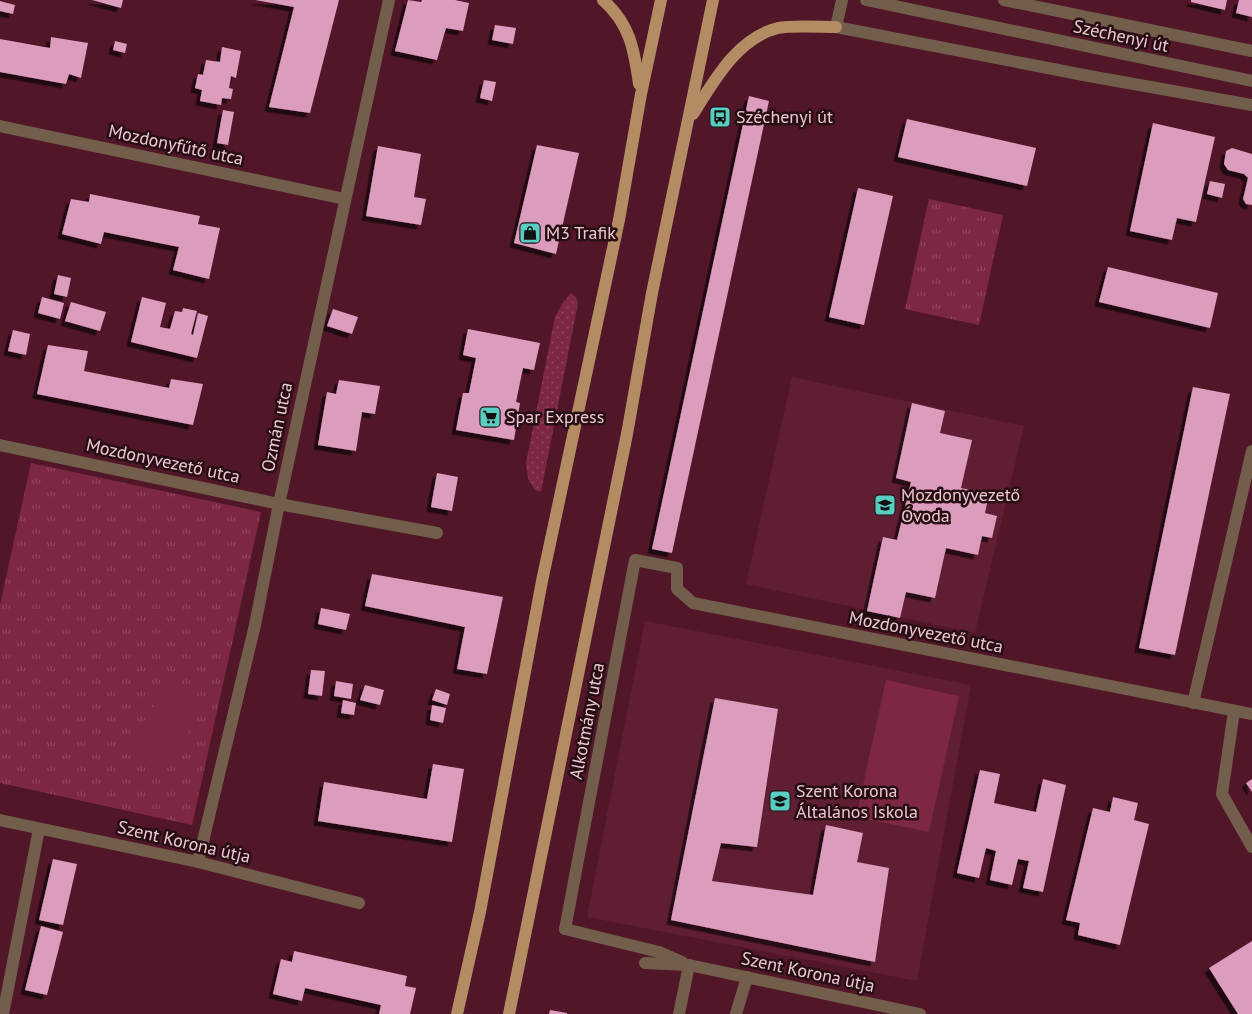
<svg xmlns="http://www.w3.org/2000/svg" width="1252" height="1014" viewBox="0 0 1252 1014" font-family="'PT Sans',sans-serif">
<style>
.built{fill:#601e32}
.grass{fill:url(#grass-dots)}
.park{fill:url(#park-tufts)}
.garden{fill:#7d2741}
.building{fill:#db9cbe;filter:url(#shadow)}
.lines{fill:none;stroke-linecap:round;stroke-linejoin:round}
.pedestrian{stroke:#725e4b;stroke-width:12}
.minor{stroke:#725e4b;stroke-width:12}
.tertiary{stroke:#725e4b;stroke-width:12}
.primary{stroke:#b48c63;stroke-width:12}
.labels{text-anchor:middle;stroke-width:5;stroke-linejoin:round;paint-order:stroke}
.street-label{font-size:18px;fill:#eec8cf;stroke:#270e14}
.poi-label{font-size:18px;fill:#eec8cf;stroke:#270e14;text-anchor:start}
</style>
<defs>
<pattern id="grass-dots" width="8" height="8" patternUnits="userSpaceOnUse" patternTransform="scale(1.25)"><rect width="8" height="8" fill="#7d2741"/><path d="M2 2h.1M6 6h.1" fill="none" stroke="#90455b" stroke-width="1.8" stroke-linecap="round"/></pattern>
<pattern id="park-tufts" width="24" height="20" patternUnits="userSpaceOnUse" patternTransform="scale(1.25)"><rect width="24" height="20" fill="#7d2741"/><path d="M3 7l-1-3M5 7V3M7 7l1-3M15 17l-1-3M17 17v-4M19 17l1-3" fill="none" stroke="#90455b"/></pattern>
<filter id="shadow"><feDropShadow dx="-4.5" dy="4.5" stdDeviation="0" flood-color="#0009"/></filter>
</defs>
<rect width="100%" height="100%" fill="#511728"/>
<g class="built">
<path d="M792 377 1024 426 975 633 746 584Z"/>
<path d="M645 621 971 685 917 981 587 917Z"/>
</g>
<path class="grass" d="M571 293 576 297 578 303 541 492 535 490 528 479 526 463 555 317 562 304Z"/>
<g class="park">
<path d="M929 199 1003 215 979 325 905 309Z"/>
<path d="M31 463 261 512 192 825 0 783V605Z"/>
</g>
<g class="garden">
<path d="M886 680 959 696 929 832 856 817Z"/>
<path d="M167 685 204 708 167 768 129 745Z"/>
</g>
<g class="building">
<path d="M92 0H123L121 8Z"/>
<path d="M255 0H339L310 113 269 107 294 7Z"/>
<path d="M408 0 421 2 422 0H455L469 3 463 31 446 28 437 60 395 51Z"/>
<path d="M1191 0H1227L1225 10 1191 2Z"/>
<path d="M1239 0H1252V17L1236 13Z"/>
<path d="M0 1 15 5 13 14 0 11Z"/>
<path d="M495 25 516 28 513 44 492 40Z"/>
<path d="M51 37 88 43 81 78 69 74 66 84 0 72V39L50 48Z"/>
<path d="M115 41 127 44 125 53 113 50Z"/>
<path d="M222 47 241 51 236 78 231 76 229 88 233 89 231 99 222 98 221 105 200 101 202 90 195 88 198 74 203 75 206 60 220 62Z"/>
<path d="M484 80 496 82 492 101 480 98Z"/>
<path d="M749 96 769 101 672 553 652 549Z"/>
<path d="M223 110 234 112 228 145 217 143Z"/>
<path d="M907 119 1036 148 1027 186 898 157Z"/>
<path d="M1153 123 1215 137 1196 222 1177 218 1172 240 1130 231Z"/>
<path d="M537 145 579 153 556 254 514 243Z"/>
<path d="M378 146 421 154 414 197 426 199 421 225 366 216Z"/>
<path d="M1232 148 1252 154V205L1246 204 1243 199 1248 178 1244 174 1228 170 1224 164 1226 151Z"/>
<path d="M1210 181 1225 184 1222 198 1207 194Z"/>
<path d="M858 188 893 196 864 325 829 317Z"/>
<path d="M90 194 200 216 198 224 220 228 209 279 173 270 179 247 104 232 101 244 62 234 71 199 89 202Z"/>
<path d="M1108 267 1218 293 1210 328 1099 302Z"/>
<path d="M58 275 71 278 67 297 54 294Z"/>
<path d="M42 297 64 303 60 319 38 313Z"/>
<path d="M142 297 166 303 160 327 170 329 175 311 182 312 183 308 197 311 191 334 193 335 198 313 208 316 197 358 131 342Z"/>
<path d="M71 302 106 312 100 331 65 321Z"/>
<path d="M333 309 358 317 352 334 327 326Z"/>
<path d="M468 329 540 343 534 370 523 368 516 402 520 403 514 440 456 430 463 393H469L476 358 463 355Z"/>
<path d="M13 330 30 334 26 355 8 351Z"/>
<path d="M48 345 88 351 84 371 169 388 171 379 203 384 193 425 37 394Z"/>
<path d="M339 380 380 386 375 414 362 412 356 451 318 445 327 392 336 394Z"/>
<path d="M1193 387 1230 394 1175 655 1139 648Z"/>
<path d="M912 403 945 411 940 433 972 440 961 488 989 494 985 513 997 516 992 538 982 536 978 555 946 548 935 598 906 592 900 618 867 611 883 537 897 540 911 482 896 478Z"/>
<path d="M437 473 458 477 452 511 431 507Z"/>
<path d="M372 574 503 597 487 674 457 669 465 627 365 606Z"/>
<path d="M321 608 350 614 346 630 318 624Z"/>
<path d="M311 670 325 671 322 696 308 694Z"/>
<path d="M336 681 353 684 351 699 334 696Z"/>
<path d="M365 685 384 690 380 705 360 700Z"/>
<path d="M436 689 450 694 447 705 432 700Z"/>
<path d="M715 698 778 709 757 847 721 843 712 881 813 895 826 825 863 833 857 862 889 868 875 962 671 920Z"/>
<path d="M343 700 356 703 354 715 341 713Z"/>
<path d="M432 705 446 708 443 723 430 720Z"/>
<path d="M433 764 464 769 452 842 318 821 324 782 427 799Z"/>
<path d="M980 770 1000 774 994 803 1036 812 1043 779 1066 785 1043 892 1023 888 1029 861 1018 859 1012 885 990 880 996 851 986 848 979 878 957 873Z"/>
<path d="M1252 779V792L1246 783Z"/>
<path d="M1113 797 1138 803 1134 820 1149 824 1120 945 1078 935 1080 923 1066 920 1093 808 1110 812Z"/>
<path d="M53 859 77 864 63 925 39 920Z"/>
<path d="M41 926 63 932 47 995 25 990Z"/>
<path d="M1252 941V1014H1238L1209 968Z"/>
<path d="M294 951 407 976 405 986 416 988 410 1014H379L381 1005 305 988 302 1001 273 994 281 959 292 962Z"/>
<path d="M550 1010 567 1013V1014H549Z"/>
</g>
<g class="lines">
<g class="pedestrian">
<path d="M565 929 659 952"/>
<path d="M736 1014 747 977"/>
</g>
<g class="minor">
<path d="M842 0 836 27 1089 76 1252 105"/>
<path d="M1004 0 1252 51"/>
<path d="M0 126 345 199"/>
<path d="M0 445 279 504 437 533"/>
<path d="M1193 703 1252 451"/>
<path d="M1234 711 1222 794 1252 847"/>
<path d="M0 820 198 862 359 903"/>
<path d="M198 862 255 625 279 504 389 0"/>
<path d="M565 929 635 560 677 568V589L693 603 1252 714"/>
<path d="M659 952 682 962"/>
<path d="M645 963 689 965 920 1014"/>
<path d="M3 1014 39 829"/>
<path d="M679 1014 689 965"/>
</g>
<path class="tertiary" d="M866 0 1252 81"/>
<g class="primary">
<path d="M603 0C630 24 634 49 639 84"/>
<path d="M693 114C714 81 737 38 778 28 791 25 821 27 836 27"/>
<path d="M457 1014 480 912 542 581 619 220 641 94 661 0"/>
<path d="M509 1014 627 434 652 293 713 0"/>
</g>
</g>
<defs>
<g id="bus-square" transform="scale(1.125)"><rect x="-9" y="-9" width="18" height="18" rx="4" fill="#57cec1" stroke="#270e14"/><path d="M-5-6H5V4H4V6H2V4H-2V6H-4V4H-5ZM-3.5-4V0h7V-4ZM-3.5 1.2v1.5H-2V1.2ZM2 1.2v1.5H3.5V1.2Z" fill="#111"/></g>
<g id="shop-square" transform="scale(1.125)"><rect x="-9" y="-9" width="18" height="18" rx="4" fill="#57cec1" stroke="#270e14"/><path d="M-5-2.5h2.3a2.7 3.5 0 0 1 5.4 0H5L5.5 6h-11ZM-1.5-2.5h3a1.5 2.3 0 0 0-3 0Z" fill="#111"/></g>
<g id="supermarket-square" transform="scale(1.125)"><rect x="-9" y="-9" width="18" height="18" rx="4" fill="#57cec1" stroke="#270e14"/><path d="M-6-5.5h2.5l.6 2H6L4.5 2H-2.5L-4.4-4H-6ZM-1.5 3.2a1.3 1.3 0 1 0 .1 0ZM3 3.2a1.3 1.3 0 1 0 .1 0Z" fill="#111"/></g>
<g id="school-square" transform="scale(1.125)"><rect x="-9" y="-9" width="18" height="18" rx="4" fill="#57cec1" stroke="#270e14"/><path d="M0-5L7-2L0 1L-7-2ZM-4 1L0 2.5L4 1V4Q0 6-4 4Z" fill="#111"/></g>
</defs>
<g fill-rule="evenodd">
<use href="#bus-square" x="720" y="117"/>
<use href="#shop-square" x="530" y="233"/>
<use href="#supermarket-square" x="490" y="417"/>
<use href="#school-square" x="885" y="505"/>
<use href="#school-square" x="780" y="801"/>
</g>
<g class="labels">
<g class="street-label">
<text transform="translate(1121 36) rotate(12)" y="6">Széchenyi út</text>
<text transform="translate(176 145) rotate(12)" y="6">Mozdonyfűtő utca</text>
<text transform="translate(277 427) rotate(-78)" y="6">Ozmán utca</text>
<text transform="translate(163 461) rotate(12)" y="6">Mozdonyvezető utca</text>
<text transform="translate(926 632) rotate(11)" y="6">Mozdonyvezető utca</text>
<text transform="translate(587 721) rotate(-79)" y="6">Alkotmány utca</text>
<text transform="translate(184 842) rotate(13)" y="6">Szent Korona útja</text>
<text transform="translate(808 972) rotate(12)" y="6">Szent Korona útja</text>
</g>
<g class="poi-label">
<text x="736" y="123">Széchenyi út</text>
<text x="546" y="239">M3 Trafik</text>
<text x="506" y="423">Spar Express</text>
<text x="901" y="501">Mozdonyvezető<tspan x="901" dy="21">Óvoda</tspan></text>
<text x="796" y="797">Szent Korona<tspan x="796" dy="21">Általános Iskola</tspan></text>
</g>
</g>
</svg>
